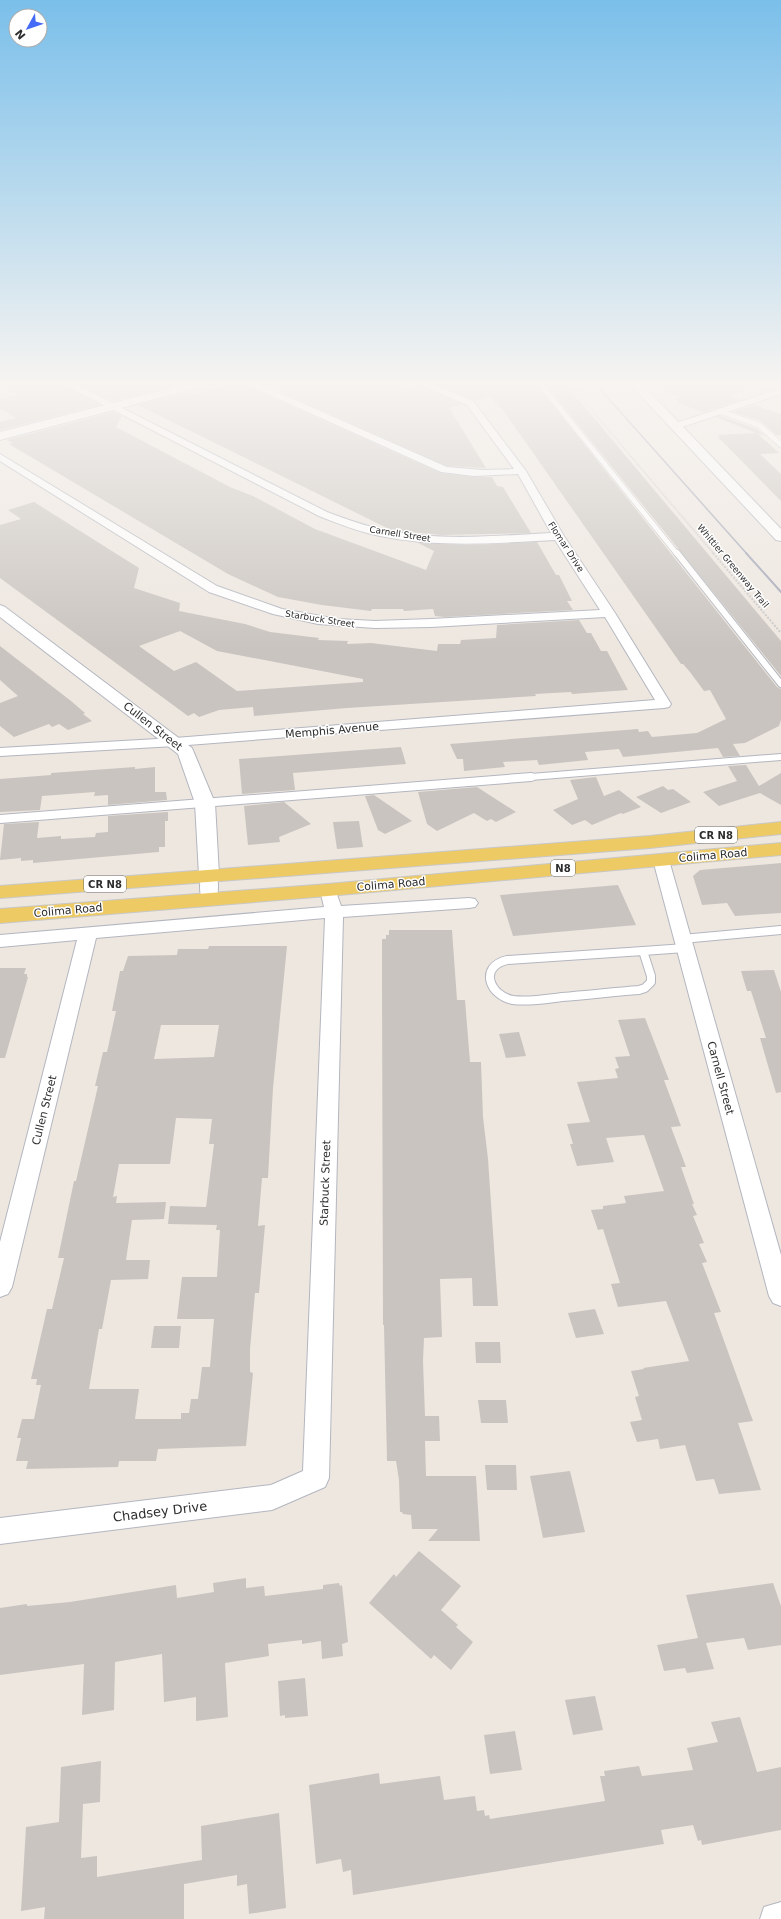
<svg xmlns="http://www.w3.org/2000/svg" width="781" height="1919" viewBox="0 0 781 1919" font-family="'DejaVu Sans',sans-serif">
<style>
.building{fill:#c9c4bf;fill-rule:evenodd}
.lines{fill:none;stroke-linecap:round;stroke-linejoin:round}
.lane-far2-casing{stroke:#b3b6bf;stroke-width:6}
.lane-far1-casing{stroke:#b3b6bf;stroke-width:8}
.lane-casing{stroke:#b3b6bf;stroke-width:10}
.street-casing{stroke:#b3b6bf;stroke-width:2}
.secondary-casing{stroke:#b3b6bf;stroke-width:2}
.primary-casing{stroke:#c8c8c8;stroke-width:2}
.path-far1{stroke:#c8c8c8;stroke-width:1.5;stroke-dasharray:1.5 1;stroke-linecap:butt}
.path{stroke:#c8c8c8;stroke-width:2;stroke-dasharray:2 1.5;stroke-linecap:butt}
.lane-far2{stroke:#fff;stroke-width:5}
.lane-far1{stroke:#fff;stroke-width:6}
.lane{stroke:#fff;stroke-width:8}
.street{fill:#fff;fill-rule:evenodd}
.secondary{fill:#fff;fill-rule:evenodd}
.primary{fill:#eeca65;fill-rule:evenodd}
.rail-far1{stroke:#a2a5b6;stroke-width:1.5}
.rail{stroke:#a2a5b6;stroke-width:2}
.labels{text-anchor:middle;stroke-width:3;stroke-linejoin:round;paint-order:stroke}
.far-street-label{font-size:9px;fill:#2d2d2d;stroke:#fff}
.shield{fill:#fff;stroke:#6c6c6c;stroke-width:1}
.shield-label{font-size:10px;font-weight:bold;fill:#2d2d2d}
.street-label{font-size:11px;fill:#2d2d2d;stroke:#fff}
.near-street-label{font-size:13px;fill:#2d2d2d;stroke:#fff}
</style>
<rect width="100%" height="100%" fill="#eee7e0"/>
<g class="building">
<path d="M0 380H54L100 405 0 430V422L17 418 0 409V399L18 395 0 385Z"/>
<path d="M70 380H163L175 385 113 401Z"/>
<path d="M254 380H388V383L407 390 421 386 462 404 449 408 486 468 447 466Z"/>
<path d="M443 380H533L777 687 781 689V720L779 726 745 743 733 744 740 756 723 757 718 748 623 757 619 749 585 752 588 760 539 765 537 760 503 762 505 767 464 771 463 759H457L450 744 638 729 639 732 648 731 652 737 697 733 726 719 710 690 704 691 690 672 683 664H681L503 410 489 396 475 401 433 383Z"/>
<path d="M542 380H562L781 641V676Z"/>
<path d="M641 380H766V382L728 396 740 400 703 412 676 402 679 401 675 399 682 397 643 383Z"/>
<path d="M238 382 440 473 474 477H492L497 486 503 487 531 533 441 535 391 530 138 405 188 392 192 394Z"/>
<path d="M754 405 781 414V435H776L761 421 733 412Z"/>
<path d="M113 412 122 416 116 427 230 487 253 496 315 529 426 570 434 551 418 543 468 545 537 542 556 575H559L572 601H567L573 610 445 617 435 616 433 609 404 611 403 609H372L371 611 322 605 278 597 228 574 9 444 13 443 7 440Z"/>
<path d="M720 416 757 429 765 436 757 433 779 453 760 454 781 474V501L718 437H720L718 435 756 433 716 417Z"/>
<path d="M34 502 139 568 134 588 180 603 179 611 245 624 270 632 319 638 318 640 348 641 347 644 371 643 437 651 438 644H460L461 640 496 638 497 625 579 620 587 633H591L601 651H607L628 690 572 694 571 692 535 694 536 696 347 708 254 716 253 707 219 710 199 717 194 713 188 716 0 578V525L21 519 8 510ZM180 631 217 651 363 679V682L237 691 196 662 174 671 139 646Z"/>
<path d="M0 646 71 701 85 713 83 714 92 721 68 730 59 724 52 727 49 724 14 737 0 726V703L18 696 0 680Z"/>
<path d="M401 747 406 764 293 773 295 790 242 794 239 759Z"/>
<path d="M746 765 759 786 781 773V805L760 793 719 806 703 792 737 781 728 766Z"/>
<path d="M135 767V769L155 767V792H166L167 800 108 805V795L94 796 95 792 42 796 40 810 0 812V779L51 775V773Z"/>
<path d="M596 777 604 796 619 790 641 807 623 814 621 813 592 825 585 820 572 825 553 810 578 799 570 780Z"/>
<path d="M663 786 668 790 673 789 691 802 661 813 636 797Z"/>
<path d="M477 787 516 812 496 822 491 819 487 821 474 813 437 831 427 824 418 792Z"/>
<path d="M374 795 412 821 385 834 378 830 365 796Z"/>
<path d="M284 802 311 824 279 837 280 842 248 845 244 806Z"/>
<path d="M168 812V821H165V847H159V852L33 863V860L21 861V858L0 860 4 824 39 822 37 838 61 836V839L95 837 96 833 108 832V816Z"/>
<path d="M359 821 363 847 337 849 333 822Z"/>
<path d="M781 863V913L735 916 727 903 702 905 693 876 700 870Z"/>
<path d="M618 885 636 925 513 936 500 895Z"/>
<path d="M389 930H452L457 1000H465L470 1062H481L483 1117 488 1159 498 1306H473L472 1278 440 1279 442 1337 424 1338 423 1361 425 1416H439L440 1441H425L426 1476H476L480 1541H428L438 1529H412L411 1515 403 1514 402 1512H400L399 1480 396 1461H387L384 1325H383L382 979V939H386V935H389Z"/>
<path d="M209 946H287L273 1088 268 1178H262L258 1226 265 1225 259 1293H255L250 1349V1372L253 1373 246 1446 158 1449 156 1461H119L118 1467 26 1469 28 1461H16L21 1438H17L22 1419H34L41 1385H36L37 1379H31L47 1309H52L64 1258H58L74 1181H76L98 1086H95L103 1052H107L116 1011H112L120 971H123L128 956 177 955 178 949H208ZM161 1025H219L214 1057 154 1059ZM176 1118 212 1119 209 1144H214L206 1207 170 1206 168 1224 217 1225 216 1230H220L217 1277H182L177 1319H214L210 1367H202L198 1399H191L189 1413H181V1419H135L139 1389H89L99 1329H102L111 1280 148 1279 150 1260H126L132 1220 164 1219 166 1202 116 1203 117 1196 113 1197 119 1164H170Z"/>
<path d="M0 968H26L24 974H27V977H28L5 1058H0Z"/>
<path d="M774 970 781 992V1092L776 1093 760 1038H766L751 991H747L741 971Z"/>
<path d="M645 1018 669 1080H664L681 1126 671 1127 686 1167H681L694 1204H692L697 1215 693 1216 704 1243 699 1244 707 1262 702 1263 721 1312 714 1313 753 1421 738 1423 761 1490 719 1494 714 1479 696 1481 685 1445 660 1449 658 1439 637 1442 630 1422 642 1420 635 1397 639 1396 631 1371 644 1369 643 1368 689 1361 666 1301 618 1307 611 1284 620 1283 603 1229 598 1230 591 1210 603 1209V1206L626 1203 624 1196 664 1191 644 1135 606 1138 614 1162 577 1166 570 1144H573L567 1124 590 1122 577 1082 618 1078 615 1069 619 1068 615 1057 630 1056 618 1020Z"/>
<path d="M519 1032 526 1056 506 1058 499 1034Z"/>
<path d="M595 1309 604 1334 576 1338 568 1313Z"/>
<path d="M154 1326H181L179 1348H151Z"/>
<path d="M475 1342H500L501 1363H476Z"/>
<path d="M478 1400H506L508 1423H481Z"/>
<path d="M485 1465H516L517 1490H487Z"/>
<path d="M570 1471 585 1532 543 1538 530 1476Z"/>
<path d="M419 1551 461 1586 441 1610 458 1625 456 1627 473 1642 451 1670 434 1655 431 1659 369 1603 394 1574 396 1577Z"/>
<path d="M246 1578V1588L264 1586 265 1596 323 1589V1585L339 1583 340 1586 342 1585 348 1642 342 1644 343 1656 322 1659 321 1641 302 1644V1640L268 1644 269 1656 225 1663 228 1717 196 1721V1697L164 1702 162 1654 115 1662 114 1710 82 1715 84 1664 0 1675V1608L27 1604V1606L70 1602 176 1585 177 1598 214 1592 213 1583Z"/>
<path d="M773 1583 781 1606V1645L748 1650 744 1638 706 1643 714 1669 687 1673 685 1668 664 1671 657 1645 698 1638 686 1595Z"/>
<path d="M305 1678 308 1716 285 1718V1715L280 1716 278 1681Z"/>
<path d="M595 1696 603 1730 573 1735 565 1700Z"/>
<path d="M740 1717 757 1772 781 1767V1830L702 1845 701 1840 698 1841 693 1825 661 1830 664 1844 353 1895 351 1870 343 1872 341 1859 316 1864 309 1785 379 1773 380 1784 440 1776 444 1800 475 1796 477 1811 484 1810 485 1816 489 1815 490 1819 605 1801 600 1776H605L604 1771 639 1766 642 1776 693 1770 687 1748 718 1742 711 1722Z"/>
<path d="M515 1731 522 1770 490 1774 484 1735Z"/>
<path d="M101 1761 100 1802 83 1804 81 1858 97 1856V1877L202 1860 201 1826 279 1813 286 1908 249 1914 247 1884 237 1886V1875L184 1884V1919H44L45 1907 21 1911 26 1827 59 1822 61 1767Z"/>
</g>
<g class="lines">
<g class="lane-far2-casing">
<g id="lane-far2">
<path d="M537 380 677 554"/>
<path d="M719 411 759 425 781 445"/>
</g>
</g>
<g class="lane-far1-casing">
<g id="lane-far1">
<path d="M677 553 781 684"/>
<path d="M518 778 781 757"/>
</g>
</g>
<g class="lane-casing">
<g id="lane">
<path d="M0 819 531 777"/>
<path d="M682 939 781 930"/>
<path d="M643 951 651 976V982L645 988 639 990C613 992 588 995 562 997 546 999 529 1002 513 1000 490 996 478 967 507 960Z"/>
<path d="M643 951 685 948"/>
</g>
</g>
<g class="street-casing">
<g id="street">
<path d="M55 380H67L327 512C343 518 359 524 376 528 433 542 493 536 551 533L518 474 474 476 441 472 237 380H250L447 467 483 470 514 469 467 405 410 380H423L473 401 526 471 564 536 615 613 671 704 669 707 664 708 175 746 0 756V748L175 738 655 700 605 617 431 627 375 628 318 624 273 614 209 592 0 461V454L217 586 282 609 337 619 375 621 431 619 600 610 555 540C497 543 438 548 380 536 359 532 339 524 319 516Z"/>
<path d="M781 388V394L676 429 671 426 673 424Z"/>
<path d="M661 855 667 857 669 860 781 1255V1306L773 1303 769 1296 653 860 655 857Z"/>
<path d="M209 870 215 871C219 878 219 895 215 902L209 903 203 902C199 895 199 878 203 871Z"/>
<path d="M328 885 334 886 341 906 469 898 475 899 478 903 475 907 469 908 343 917 329 1478 325 1487 272 1510 0 1544V1518L271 1485 303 1471 325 918 96 938 12 1287 8 1294 0 1297V1242L77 940 0 947V935L324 907 320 890 322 886Z"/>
<path d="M781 1902V1919H760L764 1907Z"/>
</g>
</g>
<g class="secondary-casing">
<g id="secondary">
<path d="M202 380H221L219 382 0 440V432Z"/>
<path d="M626 380H638L781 529V541L776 540Z"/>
<path d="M0 605 5 607 192 748 215 803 219 875 216 879 209 881 202 879 199 875 195 803 178 754 0 617Z"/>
</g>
</g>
<g class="primary-casing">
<g id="primary">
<path d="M781 822V834L650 848 0 898V886L650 836Z"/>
<path d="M781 843V855L328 896 0 923V909L328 884Z"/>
</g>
</g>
<path class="path-far1" d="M566 380 714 554"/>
<path class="path" d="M713 553 781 633"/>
<use href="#lane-far2" class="lane-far2"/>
<use href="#lane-far1" class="lane-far1"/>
<use href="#lane" class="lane"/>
<use href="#street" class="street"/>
<use href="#secondary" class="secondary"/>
<use href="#primary" class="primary"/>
<path class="rail-far1" d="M592 380 747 554"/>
<path class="rail" d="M746 553 781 592"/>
</g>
<linearGradient id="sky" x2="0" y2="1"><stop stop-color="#7abfea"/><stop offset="0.59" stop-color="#f7f4f1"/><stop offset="1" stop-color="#f7f4f1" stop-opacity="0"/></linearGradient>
<rect width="781" height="649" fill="url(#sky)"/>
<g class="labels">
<g class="far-street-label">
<text transform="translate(400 534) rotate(9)" y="3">Carnell Street</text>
<text transform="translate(566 547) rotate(57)" y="3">Flomar Drive</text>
<text transform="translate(733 566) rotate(50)" y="3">Whittier Greenway Trail</text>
<text transform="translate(320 619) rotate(9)" y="3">Starbuck Street</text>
</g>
<g class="shield">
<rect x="695" y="827" width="42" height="16" rx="3"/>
<rect x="551" y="860" width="24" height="16" rx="3"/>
<rect x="84" y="876" width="42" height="16" rx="3"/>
</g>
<g class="shield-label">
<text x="716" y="839">CR N8</text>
<text x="563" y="872">N8</text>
<text x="105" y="888">CR N8</text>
</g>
<g class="street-label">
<text transform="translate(153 726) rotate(38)" y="4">Cullen Street</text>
<text transform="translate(332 730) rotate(-5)" y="4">Memphis Avenue</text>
<text transform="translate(713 855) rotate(-5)" y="4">Colima Road</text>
<text transform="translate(391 884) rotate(-5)" y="4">Colima Road</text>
<text transform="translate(68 910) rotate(-5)" y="4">Colima Road</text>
<text transform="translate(721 1078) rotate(75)" y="4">Carnell Street</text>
<text transform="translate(44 1110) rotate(-76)" y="4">Cullen Street</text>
<text transform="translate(325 1183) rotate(-88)" y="4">Starbuck Street</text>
</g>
<g class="near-street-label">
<text transform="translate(160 1511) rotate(-7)" y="5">Chadsey Drive</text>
</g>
</g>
<g transform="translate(28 28) rotate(230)"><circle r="19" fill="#ffffff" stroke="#ababab"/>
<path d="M0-3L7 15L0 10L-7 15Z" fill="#456bf6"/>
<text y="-6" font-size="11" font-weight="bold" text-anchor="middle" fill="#2d2d2d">N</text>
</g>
</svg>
